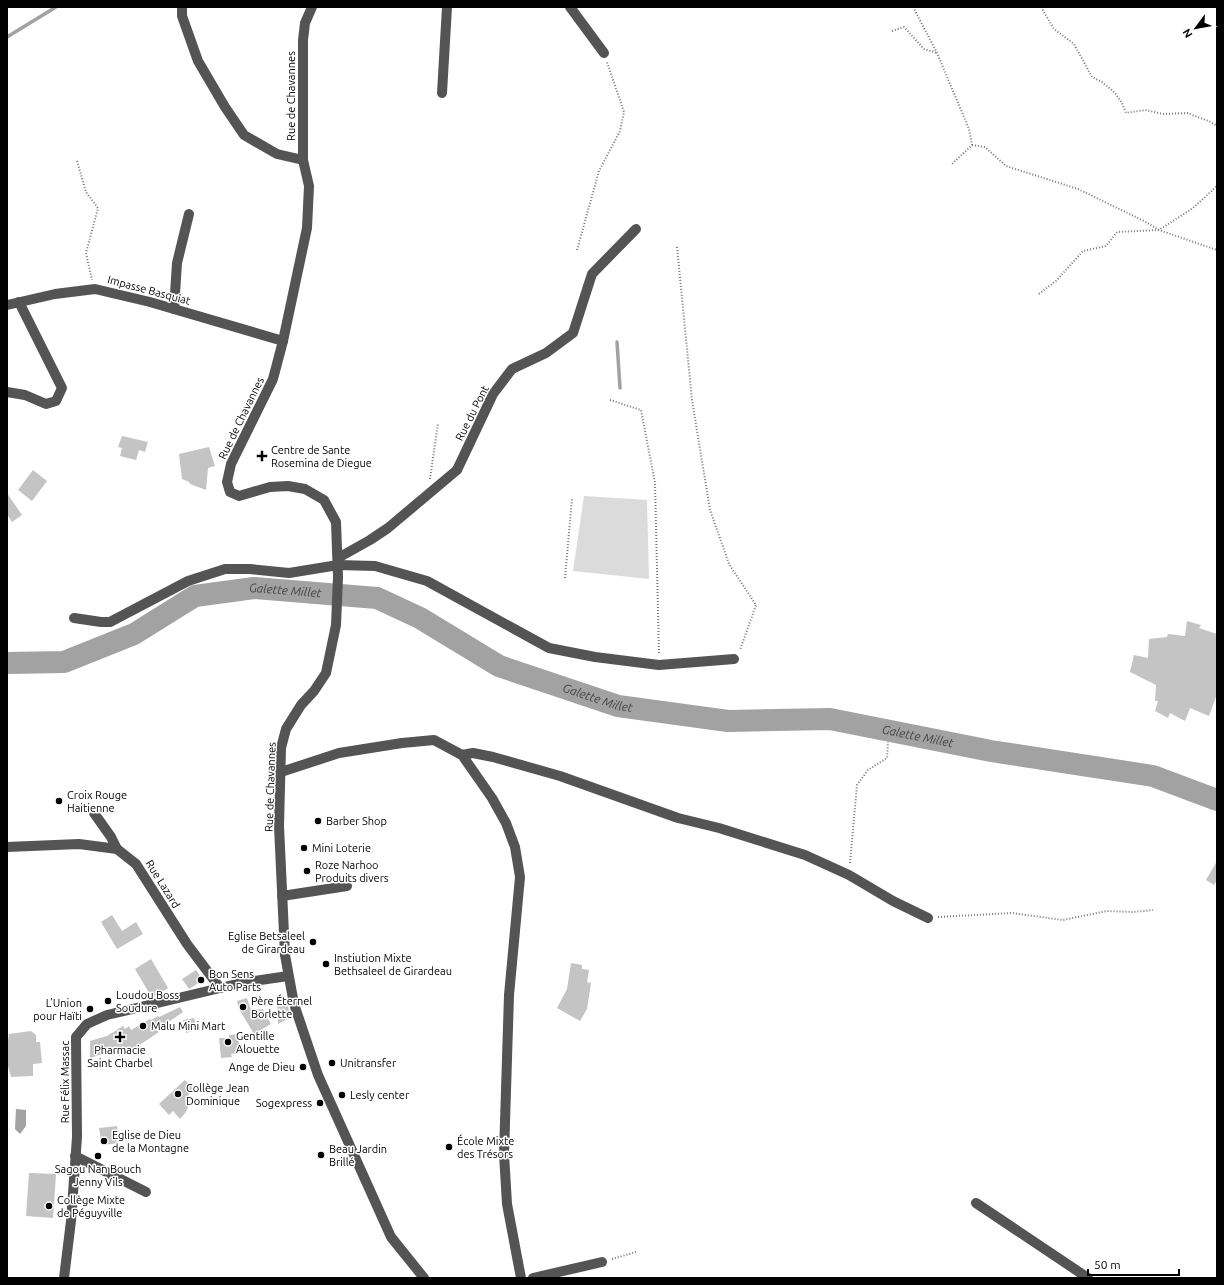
<svg xmlns="http://www.w3.org/2000/svg" width="1224" height="1285" viewBox="0 0 1224 1285" font-family="Ubuntu,sans-serif">
<style>
.green{fill:#dbdbdb}
.water{fill:#a2a2a2}
.lines{fill:none;stroke-linecap:round;stroke-linejoin:round}
.stream{stroke:#a2a2a2;stroke-width:3.5}
.river{stroke:#a2a2a2;stroke-width:22}
.building{fill:#c4c4c4}
.path{stroke:#767676;stroke-width:2;stroke-dasharray:1 2;stroke-linecap:butt}
.minor{stroke:#545454;stroke-width:10}
.poi-dot{fill:#000;stroke:#fff;stroke-width:1.5}
.labels{text-anchor:middle;stroke-width:3;stroke-linejoin:round;paint-order:stroke}
.street-label{font-size:11px;fill:#000;stroke:#fff}
.poi-label{font-size:11px;fill:#000;stroke:#fff;text-anchor:start}
.water-label{font-size:12px;font-style:italic;fill:#434343;stroke:#fff}
</style>
<rect width="100%" height="100%" fill="#fff"/>
<path class="green" d="M584 496 647 500 649 579 573 571Z"/>
<path class="water" d="M16 1109 26 1110V1126L20 1134 15 1129Z"/>
<g class="lines">
<g class="stream">
<path d="M7 37 56 7"/>
<path d="M617 342 620 388"/>
</g>
<path class="river" id="s1" d="M7 663 64 662 134 634 195 596 254 588 377 598 420 618 499 666 618 706 728 721 830 719 991 751 1153 776 1217 800"/>
</g>
<g class="building">
<path d="M122 436 148 442 145 452 139 450 136 460 120 456 122 448 118 447Z"/>
<path d="M209 447 215 466 208 468 206 490 190 484 189 482 182 479 179 454Z"/>
<path d="M33 470 47 481 32 501 18 490Z"/>
<path d="M7 493 22 515 12 522 7 514Z"/>
<path d="M1187 621 1201 625 1199 628 1217 634V694L1209 716 1190 708 1185 721 1170 713 1168 718 1155 711 1158 701H1155L1156 685 1130 672 1134 655 1148 658 1149 639 1167 637 1168 634 1185 636Z"/>
<path d="M1217 861V880L1214 885 1206 880Z"/>
<path d="M112 915 122 931 136 922 143 934 117 949 101 922Z"/>
<path d="M151 959 168 988 152 998 135 969Z"/>
<path d="M571 963 582 965V969L589 970 587 982 591 983 587 1009 580 1021 557 1008 567 989Z"/>
<path d="M196 970 203 980 189 989 182 979Z"/>
<path d="M247 998 251 1010 263 1009 271 1024 254 1034 239 1009 237 1001Z"/>
<path d="M286 1002 292 1017 278 1024 277 1003Z"/>
<path d="M180 1007 183 1012 157 1030 159 1032 138 1046 119 1056 115 1050 90 1058V1041L107 1036 123 1026 125 1029 129 1026 131 1030 150 1019 151 1020 158 1016 159 1017Z"/>
<path d="M194 1018 197 1030 186 1033 183 1020Z"/>
<path d="M31 1031 36 1035V1042H40L42 1063 33 1064V1076L11 1077 7 1063V1047L9 1034Z"/>
<path d="M238 1034 240 1053 231 1054 232 1057 221 1058 219 1038H229V1035Z"/>
<path d="M185 1080 194 1089 188 1095 190 1099 189 1105 186 1112 180 1119 173 1111 169 1115 159 1104Z"/>
<path d="M117 1126 119 1143 102 1145 99 1128Z"/>
<path d="M29 1173 56 1174 53 1218 26 1216Z"/>
</g>
<g class="lines">
<g class="path">
<path d="M913 7 937 53 969 129 972 145 952 164"/>
<path d="M1041 7 1054 29 1074 44 1092 77 1102 82 1115 93 1122 103 1126 113 1145 110 1163 114 1187 113 1211 122 1217 126"/>
<path d="M892 31 904 27 924 49 937 53"/>
<path d="M972 145 985 147 1006 166 1078 189 1144 221 1159 230 1217 250"/>
<path d="M77 161 86 192 98 208 86 253 92 280"/>
<path d="M677 247 692 400 710 510 729 564 756 605 740 650"/>
<path d="M577 250 599 171 620 131 624 112 607 62"/>
<path d="M1039 294 1057 280 1083 251 1106 246 1117 232 1159 230 1193 208 1217 186"/>
<path d="M610 400 641 410 655 483 659 654"/>
<path d="M430 479 438 423"/>
<path d="M565 578 572 499"/>
<path d="M850 863 857 785 868 770 887 758 888 742"/>
<path d="M938 917 1012 913 1063 920 1107 911 1133 912 1153 910"/>
<path d="M612 1259 636 1252"/>
</g>
<g class="minor">
<path d="M182 7V16L198 61 225 107 244 135 277 154 303 160"/>
<path d="M312 7 305 23 303 40V160L309 186 307 228 283 341 273 379 231 464 227 482 230 492 239 496 270 487 288 486 305 489 324 500 336 522 338 577 336 625 326 673 314 691 301 705 286 729 281 748 279 826 285 955 294 1004 318 1075 391 1237 424 1278"/>
<path d="M570 7 604 53"/>
<path d="M442 93 447 7"/>
<path d="M7 305 55 294 95 289 150 302 283 341"/>
<path d="M174 309 177 263 189 214"/>
<path d="M7 392 25 395 46 404 56 401 62 388 19 302"/>
<path d="M338 558 370 540 388 528 457 470 493 394 512 369 546 353 573 333 592 274 636 229"/>
<path d="M74 618 101 622H110L188 581 225 569H250L289 573 338 565 375 566 427 581 549 648 595 657 659 665 734 659"/>
<path d="M462 755 473 753 493 757 560 776 678 818 719 828 805 855 849 875 893 901 928 918"/>
<path d="M281 772 339 753 402 743 434 740 462 755 492 798 506 823 515 847 520 877 509 995 504 1154 507 1204 521 1278"/>
<path d="M94 813 111 837 117 849"/>
<path d="M7 847 79 844 117 849 136 864 187 944 220 988"/>
<path d="M282 896 347 886"/>
<path d="M75 1156 146 1192"/>
<path d="M976 1203 1088 1278"/>
<path d="M64 1278 71 1221 77 1137 76 1037 87 1024 107 1015 241 983 288 976"/>
<path d="M533 1278 602 1262"/>
</g>
</g>
<g class="poi-dot">
<path d="M260 450h4v4h4v4h-4v4h-4v-4h-4v-4h4z"/>
<circle cx="59" cy="801" r="4"/>
<circle cx="318" cy="821" r="4"/>
<circle cx="304" cy="848" r="4"/>
<circle cx="307" cy="871" r="4"/>
<circle cx="313" cy="942" r="4"/>
<circle cx="326" cy="964" r="4"/>
<circle cx="201" cy="980" r="4"/>
<circle cx="108" cy="1001" r="4"/>
<circle cx="243" cy="1007" r="4"/>
<circle cx="90" cy="1009" r="4"/>
<circle cx="143" cy="1026" r="4"/>
<path d="M118 1031h4v4h4v4h-4v4h-4v-4h-4v-4h4z"/>
<circle cx="228" cy="1042" r="4"/>
<circle cx="332" cy="1063" r="4"/>
<circle cx="303" cy="1067" r="4"/>
<circle cx="178" cy="1094" r="4"/>
<circle cx="342" cy="1095" r="4"/>
<circle cx="320" cy="1103" r="4"/>
<circle cx="104" cy="1141" r="4"/>
<circle cx="449" cy="1147" r="4"/>
<circle cx="321" cy="1155" r="4"/>
<circle cx="98" cy="1156" r="4"/>
<circle cx="49" cy="1206" r="4"/>
</g>
<g class="labels">
<g class="street-label">
<text transform="translate(291 96) rotate(-90)" y="4">Rue de Chavannes</text>
<text transform="translate(149 290) rotate(15)" y="4">Impasse Basquiat</text>
<text transform="translate(472 413) rotate(-63)" y="4">Rue du Pont</text>
<text transform="translate(241 418) rotate(-64)" y="4">Rue de Chavannes</text>
<text transform="translate(270 787) rotate(-88)" y="4">Rue de Chavannes</text>
<text transform="translate(163 884) rotate(58)" y="4">Rue Lazard</text>
<text transform="translate(65 1082) rotate(-90)" y="4">Rue Félix Massac</text>
</g>
<g class="poi-label">
<text x="271" y="454">Centre de Sante<tspan x="271" dy="13">Rosemina de Diegue</tspan></text>
<text x="67" y="799">Croix Rouge<tspan x="67" dy="13">Haitienne</tspan></text>
<text x="326" y="825">Barber Shop</text>
<text x="312" y="852">Mini Loterie</text>
<text x="315" y="869">Roze Narhoo<tspan x="315" dy="13">Produits divers</tspan></text>
<text x="305" y="940" text-anchor="end">Eglise Betsaleel<tspan x="305" dy="13">de Girardeau</tspan></text>
<text x="334" y="962">Instiution Mixte<tspan x="334" dy="13">Bethsaleel de Girardeau</tspan></text>
<text x="209" y="978">Bon Sens<tspan x="209" dy="13">Auto Parts</tspan></text>
<text x="116" y="999">Loudou Boss<tspan x="116" dy="13">Soudure</tspan></text>
<text x="251" y="1005">Père Éternel<tspan x="251" dy="13">Borlette</tspan></text>
<text x="82" y="1007" text-anchor="end">L’Union<tspan x="82" dy="13">pour Haïti</tspan></text>
<text x="151" y="1030">Malu Mini Mart</text>
<text x="236" y="1040">Gentille<tspan x="236" dy="13">Alouette</tspan></text>
<text x="120" y="1054" text-anchor="middle">Pharmacie<tspan x="120" dy="13">Saint Charbel</tspan></text>
<text x="340" y="1067">Unitransfer</text>
<text x="295" y="1071" text-anchor="end">Ange de Dieu</text>
<text x="186" y="1092">Collège Jean<tspan x="186" dy="13">Dominique</tspan></text>
<text x="350" y="1099">Lesly center</text>
<text x="312" y="1107" text-anchor="end">Sogexpress</text>
<text x="112" y="1139">Eglise de Dieu<tspan x="112" dy="13">de la Montagne</tspan></text>
<text x="457" y="1145">École Mixte<tspan x="457" dy="13">des Trésors</tspan></text>
<text x="329" y="1153">Beau Jardin<tspan x="329" dy="13">Brillé</tspan></text>
<text x="98" y="1173" text-anchor="middle">Sagou Nan Bouch<tspan x="98" dy="13">Jenny Vils</tspan></text>
<text x="57" y="1204">Collège Mixte<tspan x="57" dy="13">de Péguyville</tspan></text>
</g>
<g class="water-label">
<text dy="4" stroke="none"><textPath href="#s1" startOffset="295">Galette Millet</textPath></text>
<text dy="4" stroke="none"><textPath href="#s1" startOffset="631">Galette Millet</textPath></text>
<text dy="4" stroke="none"><textPath href="#s1" startOffset="955">Galette Millet</textPath></text>
</g>
</g>
<rect width="1224" height="1285" fill="none" stroke="#000000" stroke-width="16"/>
<g transform="translate(1196 28) rotate(238)" stroke="#ffffff" stroke-width="3" paint-order="stroke">
<path d="M0-3L7 15L0 10L-7 15Z" fill="#000000"/>
<text y="-6" font-size="11" font-weight="bold" text-anchor="middle" fill="#000000">N</text>
</g>
<path d="M1088 1269v6h91v-6" fill="none" stroke="#000000" stroke-width="2"/>
<text x="1094" y="1269" font-size="12" fill="#000000" stroke="#ffffff" stroke-width="3" paint-order="stroke">50 m</text>
</svg>
